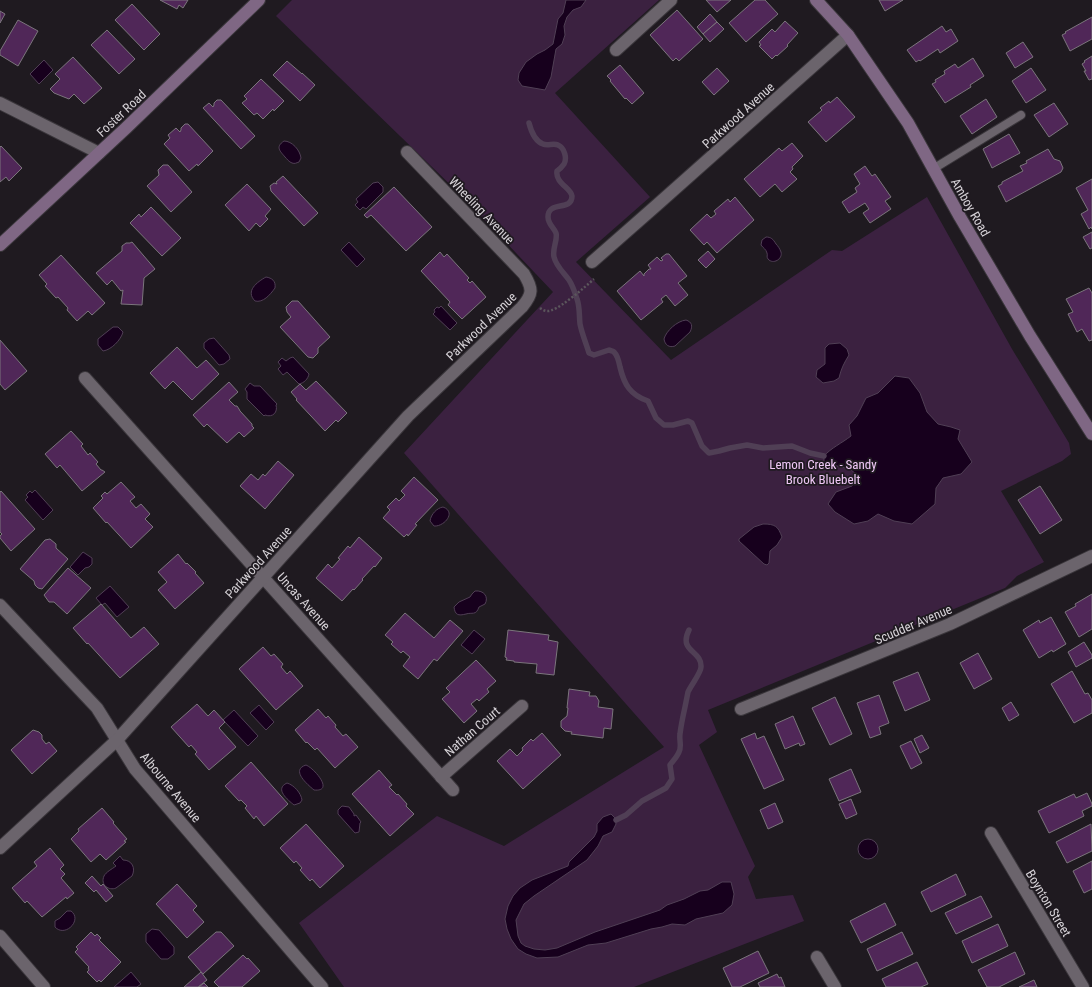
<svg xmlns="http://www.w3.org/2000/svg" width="1092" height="987" viewBox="0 0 1092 987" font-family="'Roboto Condensed',sans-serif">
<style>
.green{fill:#3b2140}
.water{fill:#17001d;stroke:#503f55}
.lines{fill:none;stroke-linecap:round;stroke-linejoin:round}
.stream{stroke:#503f55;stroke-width:5.5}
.building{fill:#502758;stroke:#7b757c}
.lane-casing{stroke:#3a363b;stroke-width:10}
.street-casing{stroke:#3a363b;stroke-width:14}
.secondary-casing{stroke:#3a363b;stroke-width:14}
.path{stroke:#5b565c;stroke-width:2.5;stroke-dasharray:2 2;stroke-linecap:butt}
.lane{stroke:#6b646c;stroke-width:8}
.street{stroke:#6b646c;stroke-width:12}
.secondary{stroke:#7f6784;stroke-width:12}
.labels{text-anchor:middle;stroke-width:3.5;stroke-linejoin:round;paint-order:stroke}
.street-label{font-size:13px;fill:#d6d2d7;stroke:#1f1a20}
.park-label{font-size:13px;fill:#efc8f6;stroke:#1f1a20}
</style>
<rect width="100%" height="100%" fill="#1f1a20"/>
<path class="green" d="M292 0H659L555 93 650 197 576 262 671 360 832 250 842 251 927 197 1012 349 1069 443 1071 454 1062 461 1001 491 1044 562 1017 576 1005 588 708 710 717 732 699 745 755 866 748 877 756 899 793 895 804 921 634 987H344L299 923 437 816 504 846 664 747 404 453 553 292 462 196 276 16Z"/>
<g class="water">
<path d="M566 0H586L581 7 573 10 567 17 564 26 565 35 562 44 556 49 551 77 545 90 522 86 518 80 519 73 526 62 537 54 545 50 553 44 558 19 563 13Z"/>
<path d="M44 60 53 70 39 84 30 74Z"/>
<path d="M284 141C292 141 300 150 301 158L299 162C296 163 295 164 292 163 289 162 287 159 285 157 280 151 275 147 284 141Z"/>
<path d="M378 182 383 187V192L366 209 363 207 360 210 355 205 358 202 356 199 373 183Z"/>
<path d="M766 237C771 237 773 239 776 244 778 246 780 249 781 252 783 259 773 265 768 259 766 256 768 256 767 253 766 249 763 248 761 245L762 240Z"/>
<path d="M349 242 365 259 357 267 341 250Z"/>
<path d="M266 277C272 278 276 281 275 288 270 295 263 303 255 301 245 291 257 282 266 277Z"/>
<path d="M441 306 457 323 450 330 433 314 435 312 434 310 437 307 439 308Z"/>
<path d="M686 320C692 322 693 326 690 332L675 346C669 348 665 345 664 339 666 331 677 321 686 320Z"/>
<path d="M113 327H118L123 332C121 340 111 350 103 351L98 345V339Z"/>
<path d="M214 338 229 355 230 359 224 364 219 365 204 348V343L209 339Z"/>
<path d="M840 343 847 349 849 355C844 363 841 369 839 378L834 381 823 383 816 377 817 370 825 364V348L829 344Z"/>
<path d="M293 357 309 374C308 379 304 383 299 384L287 372 283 375 278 369 281 366 278 362 282 358 286 361 290 358Z"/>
<path d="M895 376 909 378 920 393 927 412 938 424 951 427 960 430 958 439 972 462 961 474 943 478 936 488 935 504 912 524 894 521 878 514 868 521 854 524 835 512 828 504 836 492 852 486 857 475 850 469 824 463V456C831 448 842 443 851 436L849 425 857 416 866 398 878 393Z"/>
<path d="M250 383 254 386H260L277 404 276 405C278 412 273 418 265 415L264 416 247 399V392L245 389Z"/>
<path d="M35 490 53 510 43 520 25 500 28 497 26 495 30 491 32 493Z"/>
<path d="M443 507C457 512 444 527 434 526L430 521C431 514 437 508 443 507Z"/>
<path d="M763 524C775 524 778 526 782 537L777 545 770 551 769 563 767 565 764 564 739 541V539L754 527Z"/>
<path d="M83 552 92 558V564L89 567 85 568 78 575 70 567Z"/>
<path d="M110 586 129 607 117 617 105 603 102 605 96 598Z"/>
<path d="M475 591C484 590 489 597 485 604L479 607C476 616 472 612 466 614 458 616 455 615 454 607L459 602 470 597 472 594Z"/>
<path d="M474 630 485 639 472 654 461 645Z"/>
<path d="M259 705 274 722 266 730 250 713Z"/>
<path d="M234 710 258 736 248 746 223 720Z"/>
<path d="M306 765C314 768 335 792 314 790 308 785 290 770 306 765Z"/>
<path d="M287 783C294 785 301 793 302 800L300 803 294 805C288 800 274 789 287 783Z"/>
<path d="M342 806 349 807 354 814V816L356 815 361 822 360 823 359 832 355 833 338 814V810Z"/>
<path d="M611 814 615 818 616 824 612 832 603 836 598 846 587 860 534 896 524 904 516 920 518 936 521 943 525 946 534 949 545 950 557 948 595 932 660 910 667 905 684 899 700 891 708 890 722 882H731L734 894 732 905 723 913 696 919 685 925 672 924 662 927 651 929 606 943 588 945 558 957 537 958 526 954 518 949 511 939 507 929 505 919 508 906 513 896 520 888 532 880 568 866 569 862 594 837 597 831V824L603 817Z"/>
<circle cx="868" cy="849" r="10"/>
<path d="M120 856 123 860C132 860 136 868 132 876L116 888C109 891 100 885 104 876 106 872 112 869 116 866L113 863Z"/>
<path d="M67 911H71C83 920 65 938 55 927V921L60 918Z"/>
<path d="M152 929 159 930 174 947V954L168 959H161L146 942V934Z"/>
<path d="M131 972 141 984 137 987H114Z"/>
</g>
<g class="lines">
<g class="stream">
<path d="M529 123C531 131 535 141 543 144 547 146 554 143 558 145 565 148 567 159 564 164 562 167 560 169 557 171 555 183 571 188 572 196 572 212 548 200 548 217 548 224 554 228 556 233 558 240 552 248 554 257 556 266 564 273 569 280 573 286 575 293 577 299 580 307 579 316 580 324 582 334 586 343 589 353L594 355 609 350C611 351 613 351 614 352 618 356 619 362 620 367 624 384 630 395 648 401L656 418 664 425H673L688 421 692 423 702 446 709 453 719 451 730 448 747 445 763 448 792 446 810 453 824 456"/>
<path d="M616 820 626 815 642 801 666 788 672 779 670 765C673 761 677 757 679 752 682 747 679 740 680 734 681 725 683 716 685 707 686 702 687 697 688 692 691 685 701 673 701 667 702 650 678 652 689 630"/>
</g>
</g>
<g class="building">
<path d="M160 0H188L183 8 179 5 177 9Z"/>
<path d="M706 0H731L717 12Z"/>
<path d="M755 0H765L778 14 746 42 729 23Z"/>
<path d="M879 0H903L885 11Z"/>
<path d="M132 4 160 34 144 50 115 20Z"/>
<path d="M677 10 703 39 679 61 676 58 673 61 650 35Z"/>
<path d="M0 11 5 14 0 23Z"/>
<path d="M710 14 717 22 703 34 697 27Z"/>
<path d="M1092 17V39L1070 51 1062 35 1066 33 1065 32Z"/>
<path d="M18 20 38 31 18 66 0 55V51Z"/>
<path d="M785 21 798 33 787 45 788 46 777 56 776 55 772 59 759 46 761 45 759 42 772 29 775 32Z"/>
<path d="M717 22 724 29 710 42 703 34Z"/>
<path d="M942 26 946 32 951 29 958 41 940 53 938 49 920 61 919 60 916 62 907 50Z"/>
<path d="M107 30 135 59 119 74 91 45Z"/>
<path d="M1023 42 1033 57 1015 68 1006 53Z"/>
<path d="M1092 56V79L1089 80 1084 71H1086L1082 64 1085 62 1084 61Z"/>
<path d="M73 57 102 88 84 104 74 94 69 99 54 93 50 89 60 79 55 74Z"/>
<path d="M973 58 984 76 970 85 971 87 945 103 932 84 936 82 935 80 945 74 944 71 955 64 958 68Z"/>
<path d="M287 61 302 74V73L315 85 300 101 273 75Z"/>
<path d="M620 65 644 93 632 104 626 98 625 99 610 81 611 80 607 76Z"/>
<path d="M717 68 729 81 714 95 702 82Z"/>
<path d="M1031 68 1046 90 1026 103 1012 81Z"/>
<path d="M261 79 284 101 274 111 273 109 263 119 257 113 254 115 242 103 247 99 244 96Z"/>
<path d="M837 97 855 117 826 142 808 122 822 110 820 108 829 101 830 103Z"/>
<path d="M986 99 997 117 972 134 960 116Z"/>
<path d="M217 100H221L255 136 241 149 203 108 209 103 213 107 214 105V103Z"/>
<path d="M1054 103 1068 124 1049 137 1034 115Z"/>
<path d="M185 124H188L213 151 198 166 197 164 189 171 164 144 170 138 168 135 176 128 180 132 181 130V128Z"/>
<path d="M1009 134 1020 153 992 168 983 149Z"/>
<path d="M792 143 803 156 792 167 793 169 790 172 797 179 782 192 775 184 760 197 744 179 779 148 782 151Z"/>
<path d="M1 146 22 168 9 181 6 177 0 182V147Z"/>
<path d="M1048 149 1054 159 1060 161 1063 168 1061 172 1006 202 998 186 1002 184V182L1023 171 1020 166 1027 163 1026 161Z"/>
<path d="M163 165H168L192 192 171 212 147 186 159 175 158 170Z"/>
<path d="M865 166 872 176 875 174 891 197 885 201 891 209 870 223 863 213 869 209 865 203 849 213 842 202 857 192 855 188 860 184 854 174Z"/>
<path d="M283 176 318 213 304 226 271 191 270 186 274 183 277 184 276 182Z"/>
<path d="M1092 179V229L1091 227 1089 229 1081 214 1088 210 1076 188Z"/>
<path d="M247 184 271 209 265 216 268 219 260 227 256 223 249 231 225 205Z"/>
<path d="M394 187 432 227 406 251 371 215 367 218 364 215Z"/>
<path d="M735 197 754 220 717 253 707 242 704 245 690 230 707 214 711 218 716 214 714 211 728 199 730 202Z"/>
<path d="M151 207 181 238 162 256 130 223 139 214 141 217Z"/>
<path d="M1092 232V248L1090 249 1083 237Z"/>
<path d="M132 242 155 269 144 278 142 305 121 304 123 290 121 291 112 280 107 285 96 273 122 251V246L126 243H130Z"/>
<path d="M708 251 715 259 706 268 698 260Z"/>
<path d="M440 252 444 257 447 254 469 278 467 280 470 283 472 281 486 297 462 319 448 305 450 302 421 271Z"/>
<path d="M666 254H669L687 276 678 283 688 295 675 306 666 295 661 299 663 302 641 320 617 291 640 271 644 276V274L649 269H651L648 265 657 257 661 261 663 260 661 258Z"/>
<path d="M61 255 105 303 92 315 88 311 77 321 67 310 68 308 58 297 56 298 45 286 47 284 39 275Z"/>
<path d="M1089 288 1092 293V340L1089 341 1082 329 1077 332 1068 314 1073 312 1066 299Z"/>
<path d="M292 301H298L330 337 318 348V353L313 358 308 357 280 327 291 317 287 312 286 307Z"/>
<path d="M0 340 27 371 5 390 0 384Z"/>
<path d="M177 347 197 368 206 360 219 374 192 400 173 381 165 389 150 373Z"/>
<path d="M316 381 347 413 338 422 336 420 325 431 296 400 297 399 291 392 300 384 306 390Z"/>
<path d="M229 382 238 392 229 400 235 406H237L239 409 240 411 252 424V426L254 428 244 437 239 432 227 443 207 424 204 427 193 415Z"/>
<path d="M71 431 83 444 81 446 88 455 90 453 98 462 96 464 101 470H102L105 472 82 491 60 465 57 468 45 454Z"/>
<path d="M278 461 294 475 265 509 240 486 251 474 258 480 263 474 265 476Z"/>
<path d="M414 477 438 500 415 524 417 525 408 536 407 534 404 537 383 518 390 510 387 507 396 498 399 501 405 495 401 491Z"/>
<path d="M121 482 135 497 130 501 136 508 141 504 150 514 145 519 153 527 131 548 107 522 106 523 93 508 103 498 101 496 105 492 107 494Z"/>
<path d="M1040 486 1062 520 1040 534 1018 500Z"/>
<path d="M1 491 35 529 11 551 0 538V536L2 534 0 532V492Z"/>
<path d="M359 537 382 558 375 567 374 566 362 579 363 580 354 590 353 589 342 601 316 578 328 564 332 568 340 559 338 558 348 546 350 548Z"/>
<path d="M50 539 56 544V548L68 559 42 589 38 588 35 585 34 581 20 569 45 540Z"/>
<path d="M178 554 186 564 187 563 196 572 195 573 204 583 175 609 158 590 167 582 158 572Z"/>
<path d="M68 568 91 588 67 614 54 602H49L44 595Z"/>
<path d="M1092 594V629L1079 637 1065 612 1076 606 1075 604Z"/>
<path d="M101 604 131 638 144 627 159 644 120 678 88 643 87 644 73 628Z"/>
<path d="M405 613 434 638 450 620 463 631 437 661 434 659 418 679 403 666 410 657 403 651 401 653 391 644 393 642 385 635Z"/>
<path d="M1051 617 1066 644 1053 652 1052 650 1039 658 1023 630 1039 620 1040 623Z"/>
<path d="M508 630 549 635 548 640 558 642 554 675 536 673 537 664 514 662V661L506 660 507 658 505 657Z"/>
<path d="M1084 642 1092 655V658L1076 667 1068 652Z"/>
<path d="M263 647 271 656 274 654 283 664 281 667 287 674 290 671 303 686 276 710 239 669Z"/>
<path d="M978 653 992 679 974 689 960 663Z"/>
<path d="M476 660 496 681 487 689 489 692 479 701 477 699 471 704 477 711 464 723 442 699 450 692 446 688Z"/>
<path d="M1072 671 1085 694 1088 693 1092 700V713L1074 723 1051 684Z"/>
<path d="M918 672 930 700 905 711 893 682Z"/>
<path d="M569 689 590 692 589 696H596L599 701 598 707 613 709 611 729 604 728 603 738 571 734 572 732 565 731 561 727V721L567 716 568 708H567Z"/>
<path d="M879 695 889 723 879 727 881 734 870 738 857 703Z"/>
<path d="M835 697 852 734 830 745 812 708Z"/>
<path d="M1011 702 1019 715 1009 721 1002 708Z"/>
<path d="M197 704 208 716 214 710 225 722 219 728 236 747 209 770 195 754 197 752 191 745 189 747 171 727Z"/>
<path d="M318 709 326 718 328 716 336 725 335 727 343 736 346 734 358 747 335 768 317 748 315 750 307 742 306 743 295 730Z"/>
<path d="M793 716 805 744 800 746 799 743 785 749 775 724Z"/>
<path d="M33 730 39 732 42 735V739L46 744 49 742 57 751 32 774 11 750Z"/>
<path d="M542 733 561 755 523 789 497 761 510 749 517 756 523 750 522 748 531 739 533 741Z"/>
<path d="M755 733 757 739 764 736 784 780 764 789 741 739Z"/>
<path d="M922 735 929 748 920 753 914 739Z"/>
<path d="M911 741 922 763 911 769 900 746Z"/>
<path d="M251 762 288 804 264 826 256 816 254 819 245 808 247 806 241 800 239 801 225 786Z"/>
<path d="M851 769 861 792 839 801 829 779Z"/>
<path d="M379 770 392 785 389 787 397 795 398 794 407 804 406 806 414 814 390 836 352 794Z"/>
<path d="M1087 793 1092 804V806L1082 811 1084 816 1049 833 1038 811 1074 794 1076 798Z"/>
<path d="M851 799 857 814 846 819 839 804Z"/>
<path d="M775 803 783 822 768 829 760 810Z"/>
<path d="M102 808 114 822 113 823 127 839 124 841 126 842 106 860 100 854 91 862 71 839 79 831 78 829Z"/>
<path d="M306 824 344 866 320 888 312 879 310 881 300 870 302 868 296 861 294 863 280 848Z"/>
<path d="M1091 824 1092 851 1067 863 1056 842Z"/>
<path d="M50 848 64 865 60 869 65 874 61 878 74 893 67 899 66 897 42 917 27 901 25 903 12 888 37 866 34 862Z"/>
<path d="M1092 861V889L1084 893 1073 871Z"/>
<path d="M956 874 966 895 931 912 921 892Z"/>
<path d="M92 876 101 886 103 884 113 896 106 902 96 890 94 892 85 883Z"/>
<path d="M177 884 197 906 193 910 204 922 187 938 156 904Z"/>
<path d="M981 896 992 917 956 934 945 913Z"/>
<path d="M885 903 896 925 861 943 850 921Z"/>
<path d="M998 924 1008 946 972 963 962 941Z"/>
<path d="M91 932 95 936 97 934 101 938 99 940 121 962 101 982 99 980 97 982 87 972 89 970 88 968 89 967 75 952 78 949 76 947Z"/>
<path d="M216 932H221L234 946 203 974 188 957Z"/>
<path d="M902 932 913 954 877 971 867 949Z"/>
<path d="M758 951 769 973 740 987H732L723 968Z"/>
<path d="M1015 952 1025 974 999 987H987L978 970Z"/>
<path d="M243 955 247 959 248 958 260 971 242 987H219L214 982Z"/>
<path d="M917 962 928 984 921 987H886L882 979Z"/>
<path d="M201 972 207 980 198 987H184Z"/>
<path d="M777 974 779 978 781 977 785 987H760L758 983Z"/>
<path d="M1034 980 1037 987H1019Z"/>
<path d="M204 983 208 987H199Z"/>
</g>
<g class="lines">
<g class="lane-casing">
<path id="lane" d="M933 169 1021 115"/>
</g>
<g class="street-casing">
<g id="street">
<path d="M616 50 671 0"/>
<path d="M0 103 99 153"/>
<path d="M592 262 658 204 848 35"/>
<path d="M85 378 453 790"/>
<path d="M0 605 97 708 135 769 322 987"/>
<path d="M741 709 950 624 1092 556"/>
<path d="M441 777 522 706"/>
<path d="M991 833 1083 987"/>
<path d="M0 848 117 740 408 416 522 307C533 294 533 289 524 274L407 152"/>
<path d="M0 936 44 987"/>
<path d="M817 957 835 987"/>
</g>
</g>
<g class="secondary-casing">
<g id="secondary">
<path d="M816 0 848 35 908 123 960 217 1030 336 1092 434"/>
<path d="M0 245 126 128 259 0"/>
</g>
</g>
<path class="path" d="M540 308C544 311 548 312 552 310 562 307 585 287 594 279"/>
<use href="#lane" class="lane"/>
<use href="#street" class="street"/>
<use href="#secondary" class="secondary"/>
</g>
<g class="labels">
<g class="street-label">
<text transform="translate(121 113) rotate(-43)" y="5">Foster Road</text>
<text transform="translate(738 115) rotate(-42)" y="5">Parkwood Avenue</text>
<text transform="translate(971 207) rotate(60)" y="5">Amboy Road</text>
<text transform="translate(482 210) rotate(46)" y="5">Wheeling Avenue</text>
<text transform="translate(481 326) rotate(-44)" y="5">Parkwood Avenue</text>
<text transform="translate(258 562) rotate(-48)" y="5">Parkwood Avenue</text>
<text transform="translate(304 601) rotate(48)" y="5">Uncas Avenue</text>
<text transform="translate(913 624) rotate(-23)" y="5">Scudder Avenue</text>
<text transform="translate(472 731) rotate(-41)" y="5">Nathan Court</text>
<text transform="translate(171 787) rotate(50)" y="5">Albourne Avenue</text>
<text transform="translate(1049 903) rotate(59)" y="5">Boynton Street</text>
</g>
<g class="park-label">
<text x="823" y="469">Lemon Creek - Sandy<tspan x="823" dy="15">Brook Bluebelt</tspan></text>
</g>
</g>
</svg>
